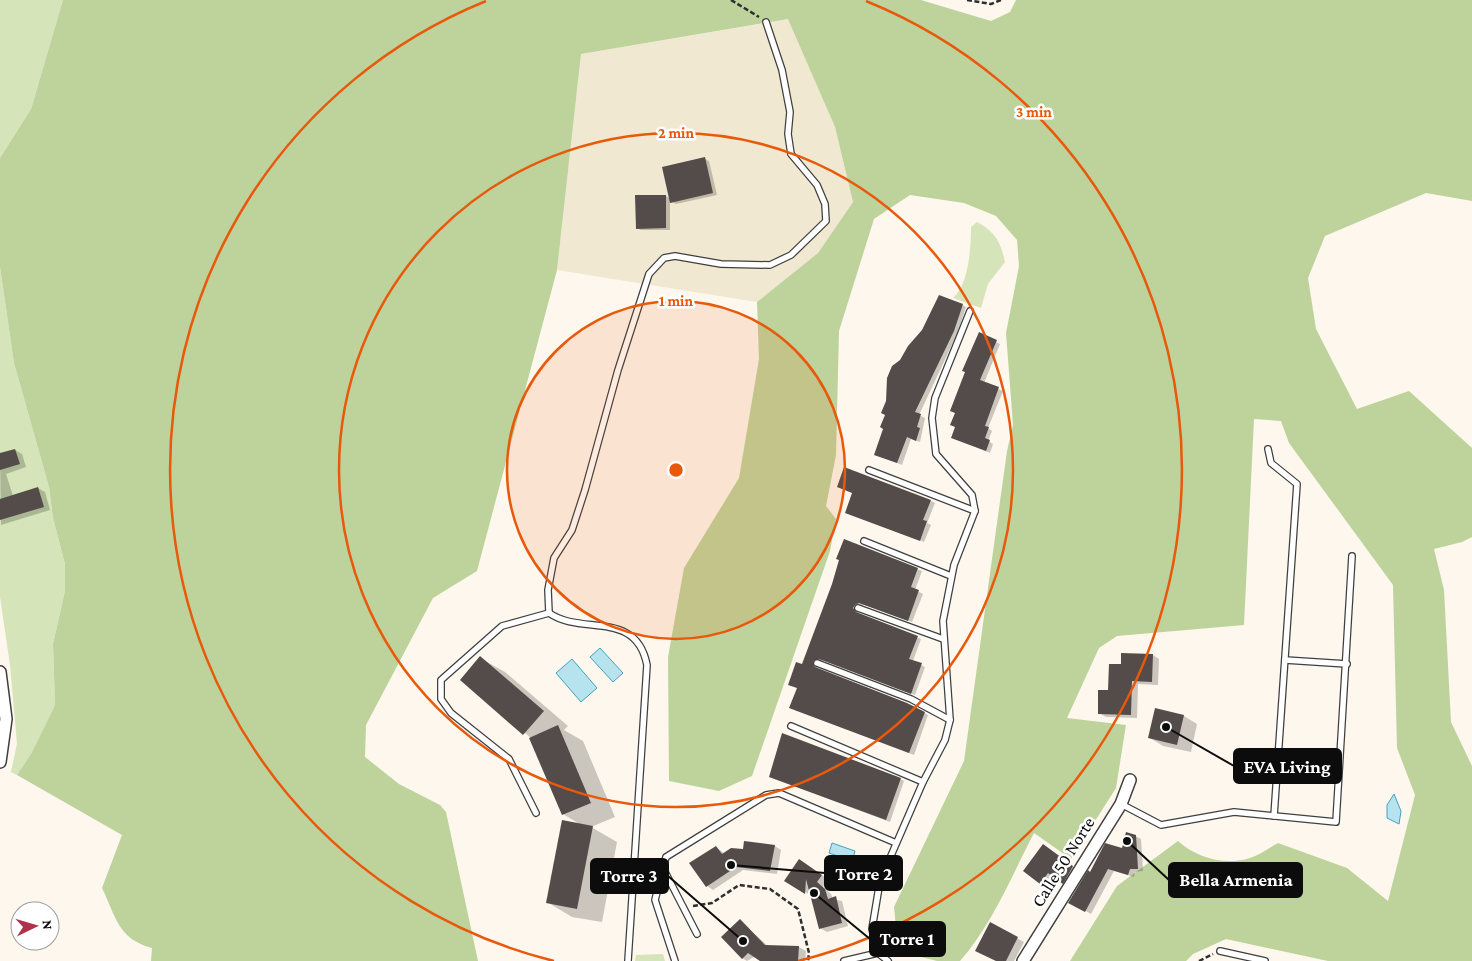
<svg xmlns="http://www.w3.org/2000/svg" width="1472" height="961" viewBox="0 0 1472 961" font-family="'Crimson Pro',serif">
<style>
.farmland{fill:#f0e8d0}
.green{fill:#d6e4ba}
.forest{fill:#bdd39b}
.water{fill:#b7e3ef;stroke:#46a1be}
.shadow{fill:#0003}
.building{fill:#534c4a}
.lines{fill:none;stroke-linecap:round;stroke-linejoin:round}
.service-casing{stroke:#3f3f3f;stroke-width:8}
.minor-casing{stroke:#3f3f3f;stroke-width:14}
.path{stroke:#2e2e2e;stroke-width:2.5;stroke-dasharray:5 2.5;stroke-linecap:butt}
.service{stroke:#fff;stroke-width:5.5}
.minor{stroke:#fff;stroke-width:11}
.ring{fill:none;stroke:#e8590c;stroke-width:2.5}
.labels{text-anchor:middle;stroke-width:5;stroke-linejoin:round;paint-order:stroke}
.street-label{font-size:18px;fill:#0c0c0c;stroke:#fff}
.centre{fill:#e8590c;stroke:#fff;stroke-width:2.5}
.ring-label{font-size:15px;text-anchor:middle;font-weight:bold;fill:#e8590c;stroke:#fff;stroke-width:5;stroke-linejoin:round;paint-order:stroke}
.leader{fill:none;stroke:#0c0c0c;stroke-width:2}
.callout-dot{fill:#0c0c0c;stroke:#fff;stroke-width:2}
.callout{fill:#0c0c0c;stroke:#0c0c0c;stroke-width:2}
.callout-label{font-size:19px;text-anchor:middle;font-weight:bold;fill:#fff}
</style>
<rect width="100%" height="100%" fill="#fdf7ed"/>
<path class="farmland" d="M789 19 835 127 853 202 818 253 757 302 557 270 581 54Z"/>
<g class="green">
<path d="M0 0H63L31 109 0 158Z"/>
<path d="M977 222C995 232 1001 242 1005 262L988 284 981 308 953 298C969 285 971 246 971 227Z"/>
<path d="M0 267 14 363 49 487 53 518 65 564V591L53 644 55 705 32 752 17 775 11 772 17 744 10 665 0 597Z"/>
<path d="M663 954 665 961H635L636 955Z"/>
</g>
<path class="forest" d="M63 0H921L991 21 1010 12 1016 0H1472V201L1426 193 1325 236 1308 278 1316 329 1357 409 1409 391 1472 448V537L1462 542 1434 549 1444 590 1451 722 1472 766V961H1328L1226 939 1193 954 1186 961H1070L1117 886 1178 841C1197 858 1225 866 1250 858 1260 855 1269 848 1278 843L1347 868 1388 901 1415 795 1397 748 1393 585 1289 443 1281 421 1254 419 1244 625 1117 636 1099 648 1067 718 1126 725 1116 788 1071 859 1034 833C1012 875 992 925 960 961H937L917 956 897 937 894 907 964 761 1007 451 1013 425 1006 333 1019 266 1017 240 996 216 964 203 910 195 874 219 839 331 836 455 826 506 836 519 830 551 752 776 719 791 669 781 668 657 684 568 739 478 759 359 757 302 818 253 853 202 835 127 788 19 581 54 557 270 477 571 433 598 366 725 365 757 399 784 440 805 446 812 478 961H151L152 948C118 939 116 917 102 888L122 835 17 775 32 752 55 705 53 644 65 591V564L53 518 49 487 14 363 0 267V158L31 109Z"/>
<g class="water">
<path d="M600 648 623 673 613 682 590 657Z"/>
<path d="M572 659 597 688 581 702 556 673Z"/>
<path d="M1394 794 1401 811 1399 824 1387 818V805Z"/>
<path d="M832 843 855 851 852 861 829 853Z"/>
</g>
<g class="shadow">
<path d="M705 159 709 161 717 195 676 204 670 201V230H641L637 228 666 196 671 199Z"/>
<path d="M962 305 966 307 957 334 919 415 925 418 920 442 911 439 902 465 880 456Z"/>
<path d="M979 334 1000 344 984 383 1003 391 988 428 992 431 988 441 993 444 990 453 953 438 956 428V413Z"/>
<path d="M15 450 22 454 26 467 6 474 13 496 38 488 45 492 50 510 1 525 0 454Z"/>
<path d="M931 501 935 503 927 523 931 525 924 542 851 514Z"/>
<path d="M844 540 922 571 915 590 923 594 912 622 864 605 859 607 857 611 860 615 921 639 913 661 925 667 915 695 824 660 818 662 817 668 907 704 928 715 914 755 795 710 802 666 833 584Z"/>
<path d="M1153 655 1159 659 1158 685 1138 684 1137 718 1106 717 1099 713 1122 666Z"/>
<path d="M480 658 505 672 568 726 564 730 583 741 615 817 591 827 617 842 602 922 572 917 547 902 581 825 563 814 531 738 462 680Z"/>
<path d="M1156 710 1184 716 1197 724 1191 752 1163 746 1150 738Z"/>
<path d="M770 777 900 779 904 781 890 822Z"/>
<path d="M1135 836 1141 839 1143 871 1135 872 1134 877 1114 871 1091 914 1070 902 1091 873 1123 850Z"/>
<path d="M775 846 781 850 777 874 743 870 713 890 707 886 716 847 725 854Z"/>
<path d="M1047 848 1077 870 1067 885 1053 875 1045 885 1025 871Z"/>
<path d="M806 865 828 879 823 887 831 894 833 899 842 901 848 926 827 932 820 928 812 896 786 881Z"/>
<path d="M740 921 768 946 799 947 806 951 805 961H760L754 957 747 961 742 958Z"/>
<path d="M990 924 1024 942 1014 961H997Z"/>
</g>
<g class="building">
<path d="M705 157 713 193 670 203 662 167Z"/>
<path d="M635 195H666V228L636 229Z"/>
<path d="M939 295 963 304 954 331 915 412 921 414 917 427 920 428 916 441 907 437 897 463 874 455 883 429 880 427 885 415 881 413 886 401 887 378 892 366 900 360 908 346 922 330Z"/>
<path d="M979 332 997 340 980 380 999 387 985 426 989 427 985 438 990 440 986 451 951 438 955 427 950 425 955 413 950 411 965 372 962 371Z"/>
<path d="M15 449 20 464 0 470V453Z"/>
<path d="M844 467 931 500 923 520 927 521 920 541 845 513 852 493 837 487Z"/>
<path d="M38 487 44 507 0 520V499Z"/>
<path d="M844 539 918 568 911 587 919 590 908 621 859 603 855 605 853 608 856 612 918 636 909 659 922 663 911 694 819 659 814 660 813 664 815 667 907 703 925 712 909 753 789 708 797 688 788 685 796 662 802 664 832 584 839 560 836 559Z"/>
<path d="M1121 653 1153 654 1152 682 1132 681 1131 715 1098 714V690H1108L1109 664H1121Z"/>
<path d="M480 656 544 711 523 735 460 680Z"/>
<path d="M1155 708 1184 715 1177 745 1148 738Z"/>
<path d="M558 725 591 803 562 815 529 738Z"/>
<path d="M782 733 901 778 886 820 769 777Z"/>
<path d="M562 820 593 826 577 909 546 903Z"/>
<path d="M1126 832 1136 835 1138 869H1130L1128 875 1108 869 1085 912 1068 903 1088 870 1090 872 1105 843 1122 848Z"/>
<path d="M744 841 775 845 770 871 736 867 706 887 689 863 716 846 722 854 731 848 743 849Z"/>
<path d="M1043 844 1073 866 1063 884 1048 873 1040 884 1023 871Z"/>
<path d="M799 859 822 875 817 882 825 889 828 899 836 896 842 923 819 929 806 879 805 894 784 881Z"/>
<path d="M740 919 765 945 799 946 798 961H760L748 953 742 959 721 937Z"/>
<path d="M990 922 1018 937 1006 961H996L975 951Z"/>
</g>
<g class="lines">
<g class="service-casing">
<g id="service">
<path d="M1268 449 1271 463 1297 484 1274 816"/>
<path d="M869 470 975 511"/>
<path d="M864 541 951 576"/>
<path d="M858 608 943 639"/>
<path d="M549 613 548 590 554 558 572 530 585 490 618 370 649 274 664 258 675 256 721 264 770 265 791 255 826 221 825 204 817 185 791 154 788 134 790 112 782 70 766 22"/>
<path d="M549 613C582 636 636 609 647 665L628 961"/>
<path d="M1285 660 1347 664"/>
<path d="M817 663 911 699 950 720"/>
<path d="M791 726 923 782"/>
<path d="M1121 804 1161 825 1234 812 1336 822 1352 556"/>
<path d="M536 813 509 759 451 713 441 699V680L502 626 549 613"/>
<path d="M663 868 697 934"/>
<path d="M1220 951 1265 961"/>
<path d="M675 961 655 900 666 857 766 795 779 793 896 843"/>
<path d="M844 961 878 953"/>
<path d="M888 961 878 953 872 929 880 881 923 782 945 740 950 720 943 621 954 565 975 511 972 495 936 454 932 418 935 398 970 311"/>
</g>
</g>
<g class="minor-casing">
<g id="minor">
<path d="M0 672 6 719 0 762"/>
<path d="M1023 961 1121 804 1130 780"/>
</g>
</g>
<g class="path">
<path d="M731 0 759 17"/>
<path d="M967 0 991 4 1001 0"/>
<path d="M693 906 712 903 739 885 770 889 798 909 809 953 808 961"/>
<path d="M1199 961 1213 954"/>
</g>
<use href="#service" class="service"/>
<use href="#minor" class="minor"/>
</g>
<circle cx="676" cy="470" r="169" fill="#e8590c" fill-opacity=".12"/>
<g class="ring">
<circle cx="676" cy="470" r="169"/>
<circle cx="676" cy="470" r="337"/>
<path d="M554 961A506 506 0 0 1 486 1M866 1A506 506 0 0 1 798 961"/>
</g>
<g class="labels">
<g class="street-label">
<text transform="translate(1063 862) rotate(-58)" y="6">Calle 50 Norte</text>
</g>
</g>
<circle cx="676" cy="470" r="8" class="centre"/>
<g class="ring-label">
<text x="1034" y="117">3 min</text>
<text x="676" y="138">2 min</text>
<text x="676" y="306">1 min</text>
</g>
<path class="leader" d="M1166 727L1234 766M731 865L825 873M743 941L668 876M1127 841L1169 880M814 893L870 939"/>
<g class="callout-dot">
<circle cx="1166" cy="727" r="5"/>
<circle cx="731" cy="865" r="5"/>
<circle cx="743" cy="941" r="5"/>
<circle cx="1127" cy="841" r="5"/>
<circle cx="814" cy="893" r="5"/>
</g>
<g class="callout">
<rect x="1234" y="749" width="107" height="34" rx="5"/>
<rect x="825" y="856" width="77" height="34" rx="5"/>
<rect x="591" y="859" width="77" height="34" rx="5"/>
<rect x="1169" y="863" width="133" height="34" rx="5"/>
<rect x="870" y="922" width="75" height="34" rx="5"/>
</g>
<g class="callout-label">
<text x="1287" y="773">EVA Living</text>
<text x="864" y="880">Torre 2</text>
<text x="629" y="882">Torre 3</text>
<text x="1236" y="886">Bella Armenia</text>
<text x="907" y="945">Torre 1</text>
</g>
<g transform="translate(35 926) rotate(85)"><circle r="24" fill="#ffffff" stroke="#9e9e9e"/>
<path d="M0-4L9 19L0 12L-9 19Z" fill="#ad334c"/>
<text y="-8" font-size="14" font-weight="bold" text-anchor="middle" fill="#0c0c0c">N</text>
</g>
</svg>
